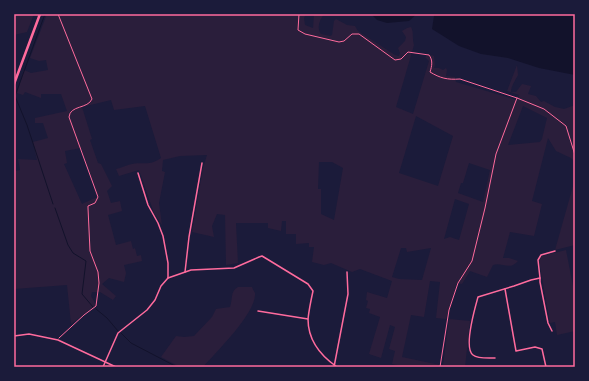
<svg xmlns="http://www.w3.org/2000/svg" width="589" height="381" viewBox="0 0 589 381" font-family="'Source Sans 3',sans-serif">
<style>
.green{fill:#2a1e3b;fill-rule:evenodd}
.water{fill:#12122b}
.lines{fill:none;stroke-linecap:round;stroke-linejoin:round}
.stream{stroke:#12122b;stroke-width:1}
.path{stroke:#ff6b9d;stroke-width:1}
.minor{stroke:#ff6b9d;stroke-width:1.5}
.primary{stroke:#ff6b9d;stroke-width:2.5}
.neatline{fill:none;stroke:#ff6b9d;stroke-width:1.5}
</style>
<rect width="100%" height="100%" fill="#1b1b3a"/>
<g class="green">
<path d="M14 14H34L27 32 14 35Z"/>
<path d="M47 14H306L304 18 305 25 313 28 314 14H324C320 20 316 27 321 34L330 36 332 35 334 21 336 19 347 25 355 26 358 31 395 55 399 56 400 53 398 48 405 41 406 37 402 31 407 28 411 27C414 32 412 39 414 45L396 107 413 114 429 61 425 57 428 54 434 56 435 65 434 68H439L443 70 446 68 447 70 446 76 455 77 456 82 517 100 519 95 507 91 517 65 518 75C515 81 511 86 511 92H516L522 84 531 86 528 94 536 96 541 102 544 101 555 107 564 109 575 105V162L571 158 556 151 548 138 532 201 542 204 534 236 510 232 503 258H509L518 261C510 271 502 262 493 265L487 277 470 271 462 284 457 283 446 319 436 318 440 282 430 281 424 317 411 315 402 357 440 365 439 367H407L392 364 395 351 389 349 395 327 390 325 381 358 369 354 380 317 369 313 370 309 366 308 368 301 366 300 367 292 387 298 392 281 360 269 352 272 331 263 324 265 312 262 314 247H309V243L296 244V234H286V221H282L281 231 268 228V223H236L238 263 226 265 225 215 217 214 212 226 214 237 192 232 203 168 207 155 180 156 163 160 162 171 165 172 159 203 162 225 154 213 139 170 119 176 116 169C121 168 127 165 132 164 144 162 150 166 161 158L145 106 114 110 111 100 82 107 92 139 90 140 98 163 101 164 112 186 107 191 111 203 120 201 122 211 108 215 116 245 131 241 133 249 135 248 137 256 141 255 142 261 124 265 126 273 124 282 109 278 102 284 116 296 113 300 100 292H92L91 296 96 305 71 324 67 285 14 289V171L20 170 18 159 37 160 33 142 48 138 43 123H35V118L67 111 61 94H41V98L25 92 23 95 17 93 24 70 31 73 48 70 46 60 39 61 30 58ZM523 106 547 118 542 139 540 142 508 145ZM416 116 453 136 438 186 399 173ZM81 148 99 198C95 197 87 202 82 204L64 164 67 163 65 151ZM319 162H332L343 168 334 220 321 214V189H318ZM469 163 490 170 483 202 458 193 461 183H463ZM455 199 469 204 459 240 450 237 444 239ZM401 248H406L407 252 431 248 422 280 399 279 392 277Z"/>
<path d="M575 179V245L555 250Z"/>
<path d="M566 250 575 296V331L557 335 555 322 550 323 539 261 542 256Z"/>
<path d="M238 287H252C252 288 254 291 255 293 257 312 216 352 203 367H180L161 357 176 336 184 337 194 336 212 317 216 309 230 307C233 299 230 291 238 287Z"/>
<path d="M449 319 470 321 465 367 443 365Z"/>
</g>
<g class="water">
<path d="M371 14H417L409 21 387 23 377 20Z"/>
<path d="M433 14H575V75L539 68 508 58 481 54 459 46 432 29 434 16Z"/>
</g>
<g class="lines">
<g class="stream">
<path d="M45 14 15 96 27 125 53 204"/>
<path d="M55 208 68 245 73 253 86 261 82 294 93 307"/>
<path d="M96 309 107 318 118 331"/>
<path d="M121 333 131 343 177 367"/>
</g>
<g class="path">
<path d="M58 14 92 99C88 109 70 105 69 117L98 197 95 203 88 206V208L90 251 98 272 99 283 96 306 84 315 59 338"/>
<path d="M299 14 298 30 305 34 339 42 344 41 352 34H359L395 60 401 59 408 52 429 55C433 60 432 66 430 72 440 78 447 80 460 79L517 98 544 109 566 126 575 155"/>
<path d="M440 367 449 310 458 283 472 261 485 208 496 154 517 98"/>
</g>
<g class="minor">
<path d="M185 272 189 237 202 163"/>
<path d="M168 278 191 270 234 268 259 257 262 256 267 259 308 284 313 291C311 300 309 310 308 319 308 340 321 356 337 367"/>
<path d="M505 289 516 351 535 347 542 349 546 367"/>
<path d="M258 311 308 319"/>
<path d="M552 331 548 323 540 282V278L538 260 541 255 555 251"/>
<path d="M14 336 29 334 58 340 116 367"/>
<path d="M495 358C489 358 478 359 473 355 463 348 475 308 478 297L514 286 531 280 540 278"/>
<path d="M103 367 118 333 147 310 155 300 161 286 168 278V263L163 236 158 223 148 205 138 173"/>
<path d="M334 367 348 294 347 272"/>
</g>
<path class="primary" d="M14 84 40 14"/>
</g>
<rect width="589" height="381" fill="none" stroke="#1b1b3a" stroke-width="30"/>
<rect x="15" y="15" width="559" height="351" class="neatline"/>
</svg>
